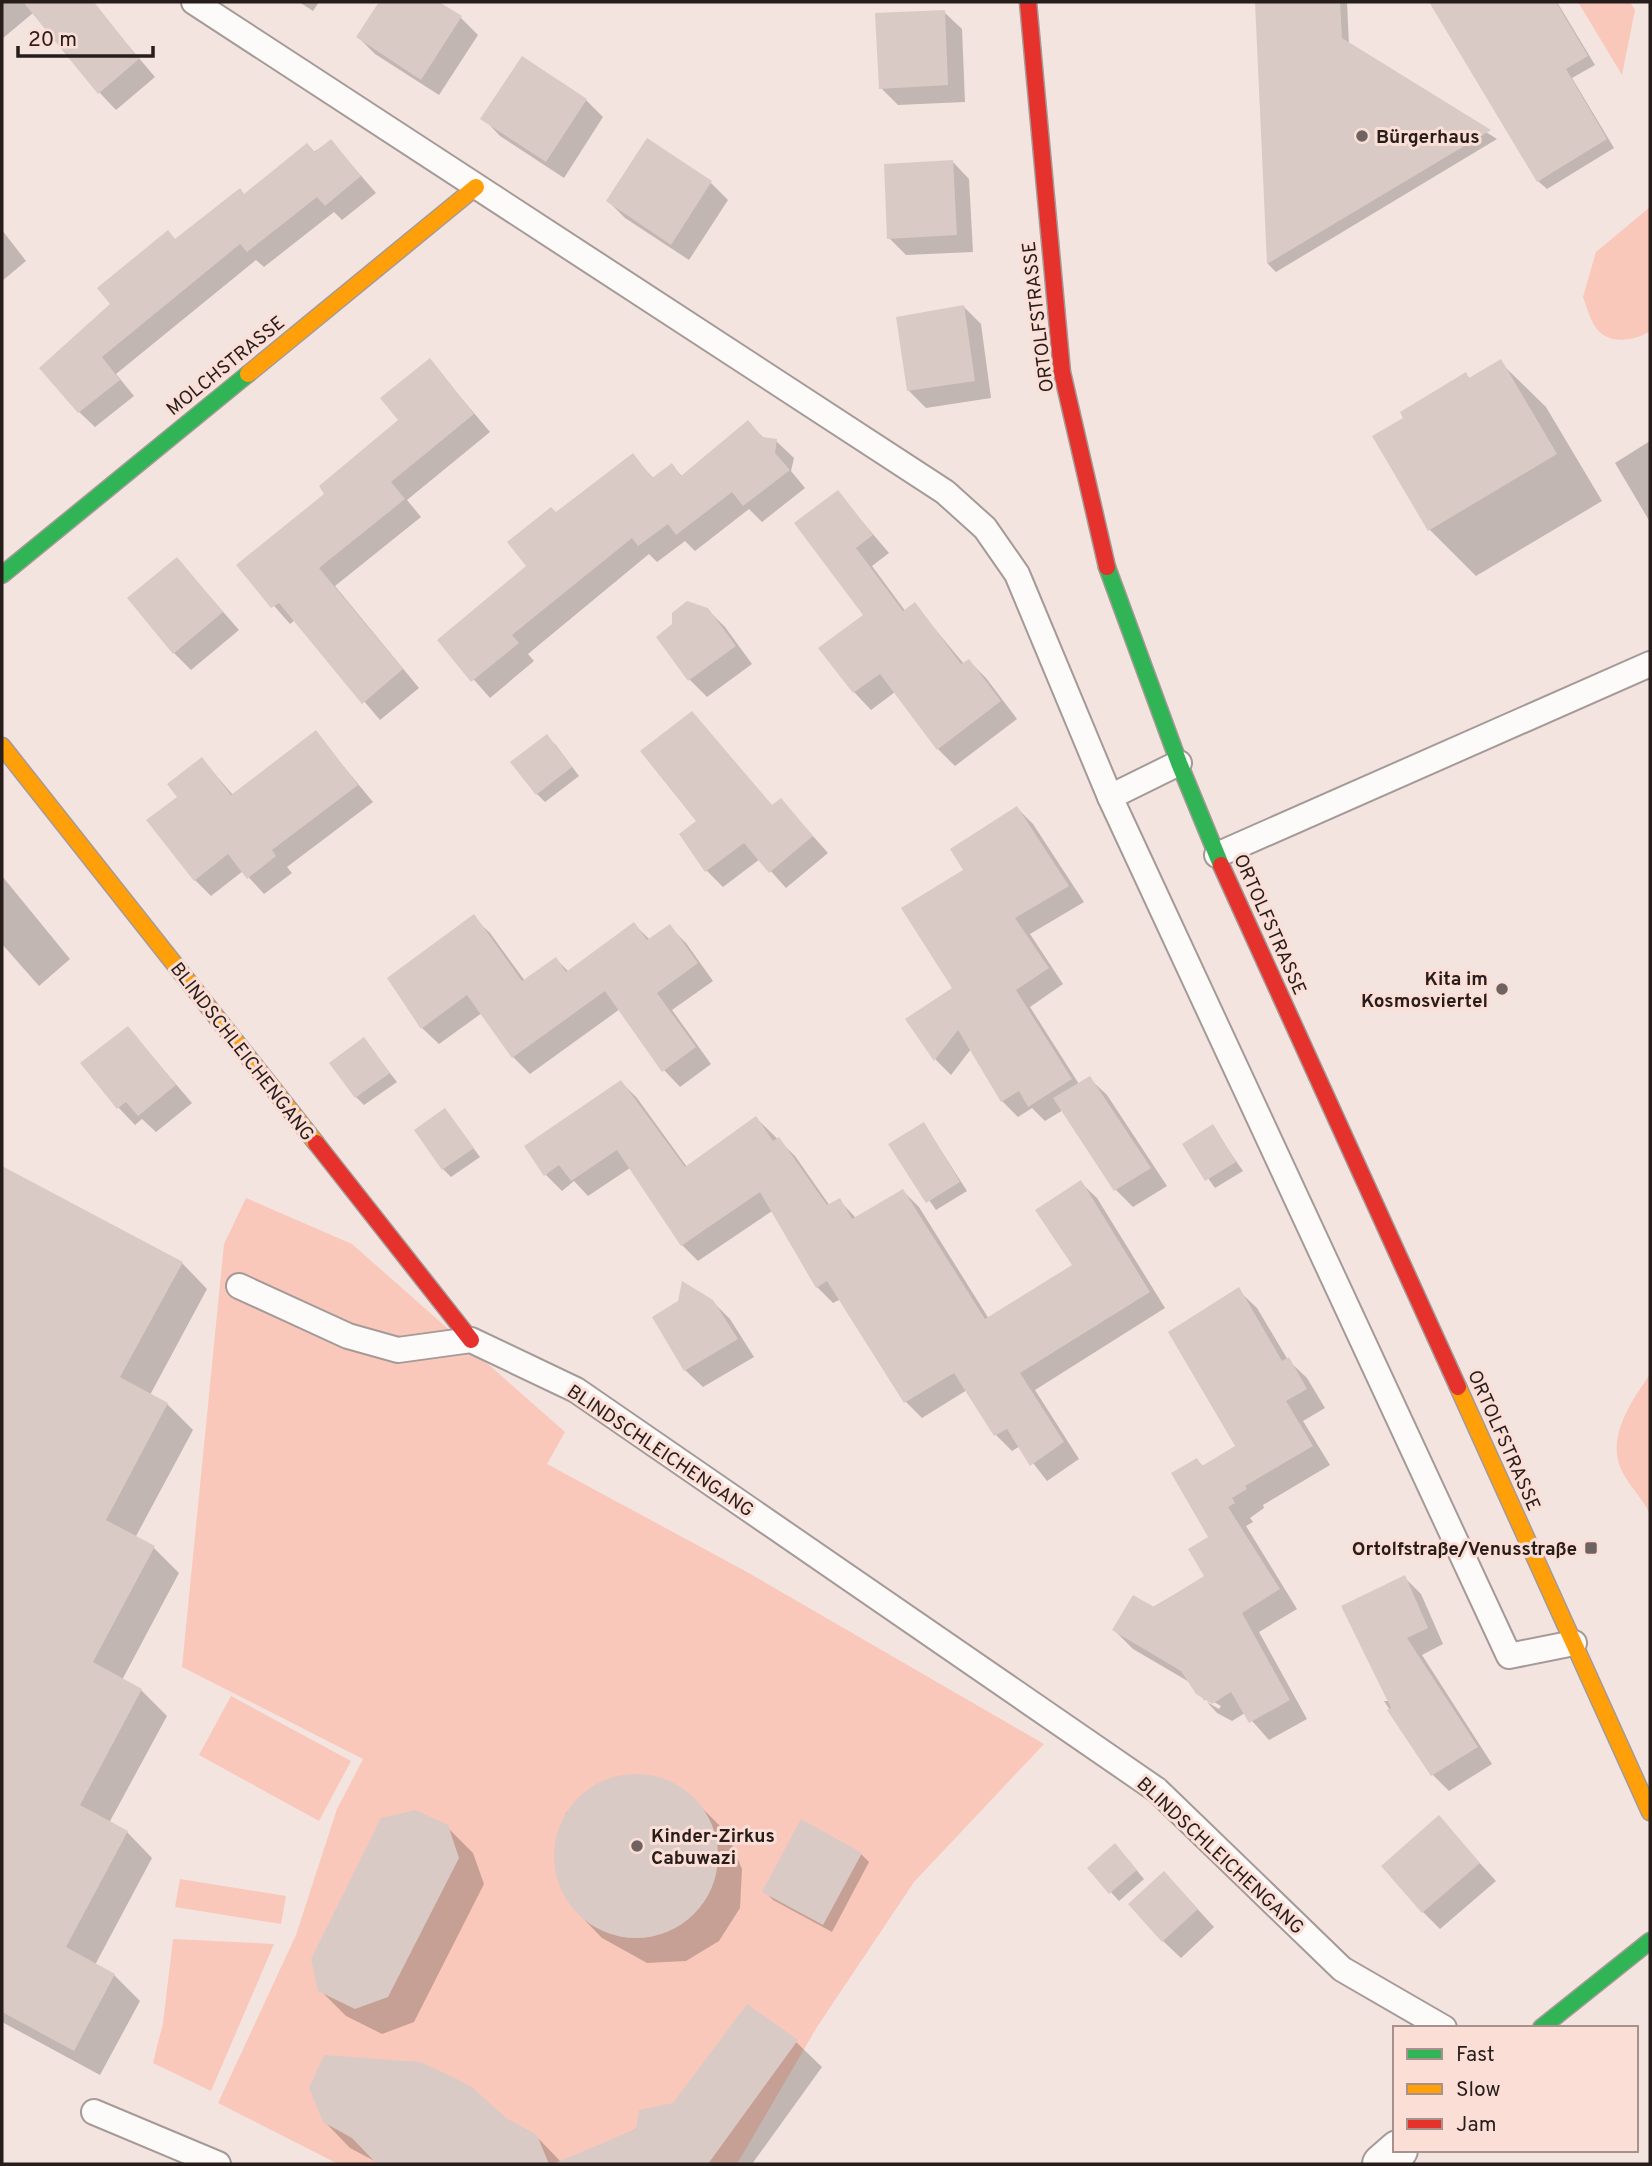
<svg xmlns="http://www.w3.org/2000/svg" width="1652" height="2166" viewBox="0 0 1652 2166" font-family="Overpass,sans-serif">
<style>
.green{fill:#f9c8bb}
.shadow{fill:#0003}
.building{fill:#dacac5}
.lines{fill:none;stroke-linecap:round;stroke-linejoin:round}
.lane-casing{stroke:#a59a97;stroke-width:28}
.street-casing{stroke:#a59a97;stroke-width:42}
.fast-casing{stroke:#a59a97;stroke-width:19}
.slow-casing{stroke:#a59a97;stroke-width:19}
.jam-casing{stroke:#a59a97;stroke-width:19}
.lane{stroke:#fdfbfa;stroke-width:24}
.street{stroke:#fdfbfa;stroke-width:38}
.fast{stroke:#30b455;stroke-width:16}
.slow{stroke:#ff9f0a;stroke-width:16}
.jam{stroke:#e5322d;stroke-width:16}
.poi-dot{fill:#6e6360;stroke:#fbdfd7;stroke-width:2.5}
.labels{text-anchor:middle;stroke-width:6;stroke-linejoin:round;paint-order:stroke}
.poi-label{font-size:19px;font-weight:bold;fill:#271d1b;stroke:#fbdfd7;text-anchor:start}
.street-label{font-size:19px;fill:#271d1b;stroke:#fbdfd7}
</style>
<rect width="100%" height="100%" fill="#f3e4df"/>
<g class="green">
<path d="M1578 2H1630L1635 10 1622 75Z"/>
<path d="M1650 207V331C1636 341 1609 345 1597 329 1590 321 1587 307 1583 297L1596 252Z"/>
<path d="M246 1198 352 1244 565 1432 547 1464 747 1572 1044 1744 914 1882 817 2027 737 2164H338L218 2103 296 1935 337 1809 363 1759 182 1667 224 1244Z"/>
<path d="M1650 1374V1514C1643 1499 1631 1488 1623 1473 1604 1439 1632 1401 1650 1374Z"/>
<path d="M231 1696 351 1761 319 1821 199 1755Z"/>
<path d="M180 1879 286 1896 281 1924 175 1907Z"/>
<path d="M173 1939 274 1944 211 2091 153 2063 163 2023Z"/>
</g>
<g class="shadow">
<path d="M2 2H46L2 39Z"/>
<path d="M299 2H319L313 11Z"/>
<path d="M381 2H436L461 18 478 35 439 95 375 54 358 37Z"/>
<path d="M1257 2H1347L1349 45 1497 139 1276 272 1268 264Z"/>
<path d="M1431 2H1557L1595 65 1572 78 1614 148 1547 189 1538 181Z"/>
<path d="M99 11 155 77 116 110 99 92Z"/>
<path d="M944 12 962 29 965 102 898 105 881 88Z"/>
<path d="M586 100 603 117 564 178 500 136 483 118Z"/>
<path d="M331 141 376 193 342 220 334 212 264 267 256 260 116 374 134 396 95 427 79 412 112 305 175 240Z"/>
<path d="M648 141 711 183 728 200 689 260 625 218 608 201Z"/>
<path d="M952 161 969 179 973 252 906 255 889 238Z"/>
<path d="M2 230 26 261 2 281Z"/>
<path d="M964 307 981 324 991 398 926 408 909 391Z"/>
<path d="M430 361 490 432 407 500 421 517 335 586 419 688 380 720 295 620 290 624 239 566 327 494 401 420Z"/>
<path d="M1500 362 1546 407 1602 501 1476 576 1430 530 1406 418 1466 375 1471 379Z"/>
<path d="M748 423 765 439 776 441 794 458 791 471 805 488 762 522 749 509 695 551 685 541 657 562 649 554 528 654 534 661 490 698 439 640 529 566 556 514 633 456 654 479 672 466 683 477Z"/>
<path d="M1650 441V522L1615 463Z"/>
<path d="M838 493 889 553 872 566 906 612 915 605 964 664 969 661 986 678 1017 719 955 766 938 749 895 692 871 710 854 692 865 615Z"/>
<path d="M177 559 239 630 191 670 174 653Z"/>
<path d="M707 609 725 627 752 664 707 697 690 680 658 637Z"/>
<path d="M692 713 773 807 781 800 828 853 786 888 760 859 723 887 707 871 698 821Z"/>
<path d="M316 733 373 802 287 867 292 873 264 894 243 871 211 896 195 880 179 798 202 759 233 795Z"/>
<path d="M555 744 579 776 545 802 537 794Z"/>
<path d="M1017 808 1033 824 1084 902 1030 934 1063 984 1030 1007 1079 1084 1089 1078 1107 1095 1167 1186 1133 1207 1116 1190 1063 1110 1045 1121 1032 1108 1018 1117 1002 1101 971 1049 951 1075 936 1060 908 1019 955 988 965 870Z"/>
<path d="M2 876 70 959 39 986 2 944Z"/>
<path d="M473 917 490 933 525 981 556 959 569 972 634 924 650 940 669 926 686 943 713 981 672 1010 711 1064 680 1087 664 1070 620 1009 530 1074 513 1057 482 1013 439 1044 422 1028Z"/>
<path d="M128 1028 192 1103 156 1132 142 1119 135 1125 118 1107Z"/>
<path d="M364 1040 397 1082 364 1105 356 1097Z"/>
<path d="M621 1082 637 1098 687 1167 756 1118 795 1156 830 1206 839 1200 856 1218 903 1191 919 1207 989 1319 1075 1266 1080 1182 1097 1198 1165 1308 1035 1390 1079 1459 1047 1481 1020 1446 1012 1451 996 1435 967 1390 922 1418 906 1402 841 1299 833 1303 817 1287 772 1211 698 1261 682 1245 630 1168 588 1196 574 1181 562 1191 546 1175 526 1146Z"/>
<path d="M445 1110 480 1157 451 1177 443 1169Z"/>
<path d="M924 1124 967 1191 936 1210 891 1145Z"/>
<path d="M1212 1126 1243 1171 1215 1188 1184 1144Z"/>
<path d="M11 1173 182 1263 207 1289 150 1395 167 1404 193 1430 135 1538 154 1548 179 1573 122 1680 141 1690 167 1716 109 1823 127 1832 152 1858 95 1965 114 1975 140 2001 100 2075 2 2022V1305L14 1281 2 1275V1190Z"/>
<path d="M1238 1290 1257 1308 1288 1360 1307 1378 1325 1408 1303 1421 1330 1465 1263 1505 1264 1508 1250 1518 1253 1522 1246 1526 1297 1609 1259 1632 1307 1719 1269 1740 1245 1713 1232 1721 1217 1713 1207 1702 1219 1709 1221 1706 1205 1697V1701L1191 1683 1133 1649 1114 1630 1206 1576 1210 1538 1197 1460 1204 1467 1237 1447Z"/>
<path d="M712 1301 730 1319 754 1357 703 1387 685 1370Z"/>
<path d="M1404 1577 1421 1594 1443 1644 1422 1655 1492 1764 1449 1791 1433 1775 1384 1701H1389Z"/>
<path d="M632 1775 670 1783 701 1807 727 1833 742 1869 740 1908 719 1941 686 1961 647 1963 602 1938 576 1911 561 1889 555 1851 566 1813 594 1786Z"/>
<path d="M1439 1818 1496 1881 1440 1929 1423 1912Z"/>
<path d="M447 1827 473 1853 484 1884 414 2022 382 2034 346 2016 320 1990Z"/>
<path d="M861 1854 869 1862 832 1932 773 1900 765 1892Z"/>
<path d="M1123 1854 1144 1879 1119 1901 1089 1868Z"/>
<path d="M1181 1891 1214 1927 1181 1958 1163 1941Z"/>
<path d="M796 2042 822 2067 752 2164H620L617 2139Z"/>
<path d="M505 2119 536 2136 563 2164H380L350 2148 324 2121Z"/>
</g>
<g class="building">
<path d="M23 2H94L139 59 98 94Z"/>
<path d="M379 2H439L462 16 421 80 356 37Z"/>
<path d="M1255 2H1340L1342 38 1491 130 1267 264Z"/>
<path d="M1429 2H1556L1588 56 1566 69 1607 139 1537 182Z"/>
<path d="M945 10 948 85 879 89 875 13Z"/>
<path d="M522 56 587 99 546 162 480 119Z"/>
<path d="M647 138 712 181 671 245 606 201Z"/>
<path d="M331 139 361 176 325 206 317 197 247 252 240 244 102 357 120 380 78 413 39 368 110 304 97 288 168 230 175 239 240 188 244 194 307 143 315 152Z"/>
<path d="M953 160 957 235 887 239 884 164Z"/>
<path d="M964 305 975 381 907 391 896 317Z"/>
<path d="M430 358 474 414 391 482 405 499 319 568 403 669 362 704 279 603 271 608 236 565 324 494 319 486 398 420 380 398Z"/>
<path d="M1501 359 1557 454 1428 531 1372 436 1403 418 1400 412 1466 372 1469 378Z"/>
<path d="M748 420 762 437 777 439 775 453 790 470 743 506 732 492 676 535 668 524 638 546 632 538 512 635 519 643 471 682 437 640 526 566 507 542 551 507 556 512 633 453 652 478 672 463 681 476Z"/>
<path d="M838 490 873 535 856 548 903 611 915 602 961 664 969 659 1001 701 937 750 880 674 853 693 818 648 863 615 794 523Z"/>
<path d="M177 557 223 612 173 654 127 598Z"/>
<path d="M687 601 708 608 736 646 688 681 656 637 672 624V613Z"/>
<path d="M692 711 772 805 781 798 813 836 769 873 744 843 705 872 679 834 696 821 640 751Z"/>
<path d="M316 730 358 785 272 850 276 856 247 879 228 854 194 881 146 820 177 797 167 784 202 757 231 795Z"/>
<path d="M547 734 572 767 536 795 510 762Z"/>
<path d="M1017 806 1069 886 1015 918 1049 968 1016 990 1072 1079 1028 1107 1019 1091 1001 1102 958 1030 934 1061 905 1019 952 988 901 908 963 870 950 849Z"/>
<path d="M474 914 522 981 556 957 566 972 634 922 647 940 670 924 698 963 657 993 696 1047 662 1072 605 991 512 1058 467 995 421 1029 387 978Z"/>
<path d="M128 1026 176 1085 138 1116 126 1102 117 1109 80 1063Z"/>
<path d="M364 1037 390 1073 355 1098 329 1063Z"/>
<path d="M1090 1076 1151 1168 1114 1191 1053 1098Z"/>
<path d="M621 1080 685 1167 756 1116 773 1141 779 1137 827 1205 840 1198 852 1219 903 1189 985 1319 1072 1265 1035 1210 1081 1180 1150 1292 1020 1373 1064 1442 1030 1466 1007 1429 994 1436 954 1373 904 1403 827 1281 816 1288 760 1192 681 1246 617 1150 571 1181 559 1165 544 1176 524 1146Z"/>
<path d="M445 1108 474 1148 442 1170 414 1130Z"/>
<path d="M924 1122 960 1182 926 1203 888 1144Z"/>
<path d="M1213 1124 1236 1162 1205 1181 1182 1144Z"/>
<path d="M2 1166 183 1262 120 1377 168 1403 106 1520 155 1546 93 1662 142 1689 80 1805 128 1831 66 1947 115 1974 74 2051 2 2012Z"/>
<path d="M682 1281 713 1300 738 1339 684 1371 652 1317 678 1301Z"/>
<path d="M1239 1287 1282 1361 1289 1357 1307 1389 1286 1401 1313 1446 1245 1486 1247 1489 1232 1498 1235 1503 1228 1507 1280 1589 1242 1613 1290 1700 1249 1723 1231 1692 1212 1704 1196 1694 1181 1671 1112 1630 1133 1595 1154 1607 1204 1576 1188 1549 1208 1537 1171 1473 1197 1458 1202 1466 1235 1446 1168 1332Z"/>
<path d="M1405 1575 1428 1628 1407 1638 1478 1747 1431 1776 1387 1710 1391 1708 1341 1606Z"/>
<circle cx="636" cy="1856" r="82"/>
<path d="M415 1810 448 1825 459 1858 388 1997 355 2009 318 1991 311 1959 381 1818Z"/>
<path d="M1439 1815 1480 1863 1422 1913 1381 1866Z"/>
<path d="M801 1819 862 1853 823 1925 762 1892Z"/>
<path d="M1115 1843 1137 1870 1109 1894 1087 1868Z"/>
<path d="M1164 1871 1198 1909 1162 1942 1128 1904Z"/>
<path d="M747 2004 798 2040 708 2164H553L636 2129 639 2110 673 2103Z"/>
<path d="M324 2055 420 2062 457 2079 473 2088 506 2118 537 2135 549 2164H377L352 2138 323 2122 309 2088Z"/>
</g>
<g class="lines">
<g class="lane-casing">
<g id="lane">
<path d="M194 2 945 492 985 528 1017 574 1110 797 1509 1656 1574 1643"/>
<path d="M1110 797 1179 763"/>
<path d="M1217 855 1650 664"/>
<path d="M239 1286 348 1336 398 1350 471 1340 576 1390 1157 1790 1342 1969 1444 2028"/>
<path d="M94 2112 218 2164"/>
</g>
</g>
<g class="street-casing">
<path id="street" d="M1382 2164 1398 2150"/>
</g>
<g class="fast-casing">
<g id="fast">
<path d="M1107 567 1179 763 1221 865"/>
<path d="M2 575 248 374"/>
<path d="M1541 2028 1650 1941"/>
</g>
</g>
<g class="slow-casing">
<g id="slow">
<path d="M248 374 476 187"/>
<path d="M2 746 316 1143"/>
<path d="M1458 1387 1650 1812"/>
</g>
</g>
<g class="jam-casing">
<g id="jam">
<path d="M1028 2 1062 372 1107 567"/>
<path d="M1221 865 1458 1387"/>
<path d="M316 1143 471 1340"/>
</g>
</g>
<use href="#lane" class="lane"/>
<use href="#street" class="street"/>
<use href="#fast" class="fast"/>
<use href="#slow" class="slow"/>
<use href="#jam" class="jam"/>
</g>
<g class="poi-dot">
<circle cx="1362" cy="136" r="7"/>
<circle cx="1502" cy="989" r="7"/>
<rect x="1584" y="1541" width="14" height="14" rx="3.5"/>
<circle cx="637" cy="1846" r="7"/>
</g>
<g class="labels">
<g class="poi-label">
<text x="1376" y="143">Bürgerhaus</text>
<text x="1488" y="985" text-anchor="end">Kita im<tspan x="1488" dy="22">Kosmosviertel</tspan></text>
<text x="1577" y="1555" text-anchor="end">Ortolfstraße/Venusstraße</text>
<text x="651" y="1842">Kinder-Zirkus<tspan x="651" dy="22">Cabuwazi</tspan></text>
</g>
<g class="street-label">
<text transform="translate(1037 317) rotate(-97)" y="7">ORTOLFSTRASSE</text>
<text transform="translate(225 365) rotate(-39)" y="7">MOLCHSTRASSE</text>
<text transform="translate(1271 924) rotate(66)" y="7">ORTOLFSTRASSE</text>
<text transform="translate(243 1051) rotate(52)" y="7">BLINDSCHLEICHENGANG</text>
<text transform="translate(1505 1440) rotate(66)" y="7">ORTOLFSTRASSE</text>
<text transform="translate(661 1450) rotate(34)" y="7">BLINDSCHLEICHENGANG</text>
<text transform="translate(1221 1855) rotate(43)" y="7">BLINDSCHLEICHENGANG</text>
</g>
</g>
<rect width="1652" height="2166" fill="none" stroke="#271d1b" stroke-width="7"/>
<rect x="1393" y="2026" width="245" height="126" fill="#fbdfd7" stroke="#a6918c" stroke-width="2"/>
<rect x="1407" y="2049" width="35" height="10" fill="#30b455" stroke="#a6918c" stroke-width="2"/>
<text x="1456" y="2061" font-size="21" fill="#271d1b">Fast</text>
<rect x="1407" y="2084" width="35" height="10" fill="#ff9f0a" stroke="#a6918c" stroke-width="2"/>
<text x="1456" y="2096" font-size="21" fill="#271d1b">Slow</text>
<rect x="1407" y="2119" width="35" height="10" fill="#e5322d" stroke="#a6918c" stroke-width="2"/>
<text x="1456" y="2131" font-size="21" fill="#271d1b">Jam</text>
<path d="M18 46v10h135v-10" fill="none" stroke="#271d1b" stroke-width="3.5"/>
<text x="28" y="46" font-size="21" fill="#271d1b" stroke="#fbdfd7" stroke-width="5" paint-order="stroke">20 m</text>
</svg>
